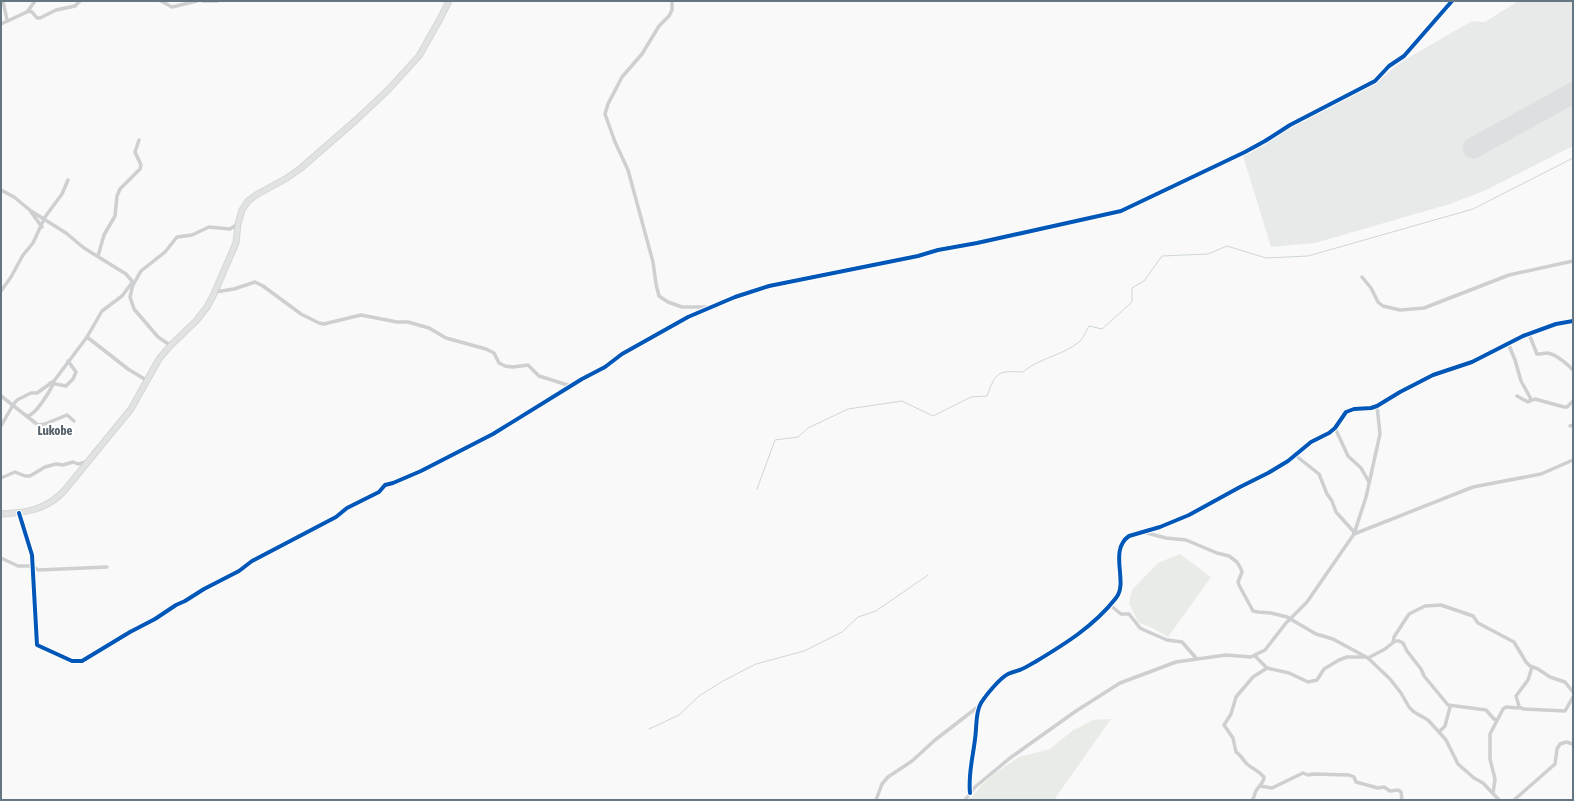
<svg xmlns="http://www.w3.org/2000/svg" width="1574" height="801" viewBox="0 0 1574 801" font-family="'Asap Condensed',sans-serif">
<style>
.built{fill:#e8e9e9}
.green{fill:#e8ebe6}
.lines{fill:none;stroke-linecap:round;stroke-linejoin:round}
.stream{stroke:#ced6d9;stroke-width:1}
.runway{stroke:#dedfe0;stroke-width:21}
.secondary-casing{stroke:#d5d6d7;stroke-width:7}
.street{stroke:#cecfd0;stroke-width:3.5}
.secondary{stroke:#e1e2e2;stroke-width:5}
.cycleway-casing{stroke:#fff;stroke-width:6}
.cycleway{stroke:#0057b8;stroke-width:4}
.labels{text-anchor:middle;stroke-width:4;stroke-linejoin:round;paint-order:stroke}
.quarter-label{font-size:13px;font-weight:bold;fill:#57646e;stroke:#fff}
</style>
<rect width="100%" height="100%" fill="#f9f9f9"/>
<path class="built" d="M1518 1H1573V146L1486 190 1450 204 1315 243 1271 247 1243 156 1292 127 1376 82 1403 61 1472 21 1485 22Z"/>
<g class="green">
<path d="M1180 554 1211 577 1168 637 1154 629 1138 622 1129 603 1132 590 1158 563Z"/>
<path d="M1111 719 1054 800H969L982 785 995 773 1019 757 1050 749 1072 731 1093 720Z"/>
</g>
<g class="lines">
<g class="stream">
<path d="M757 489 775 440 798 437 808 428 848 409 902 401 933 416 971 397 987 396C996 371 998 371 1023 372 1039 358 1062 356 1079 342 1083 339 1086 331 1089 326L1102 329 1132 302V288L1144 281 1162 256 1208 254 1227 246 1266 258 1308 256 1473 209 1573 158"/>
<path d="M649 729 679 715 699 696 723 681 756 664 804 651 842 632 858 617 876 611 928 575"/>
</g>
<path class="runway" d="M1473 148 1573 93"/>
<g class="secondary-casing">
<path id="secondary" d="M1 514C25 513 46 510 64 491L131 409 159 359 170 346 196 321 207 307 213 296 236 243 238 224 242 210 248 201 256 195 287 178 301 168 355 121 388 90 419 56 440 19 449 1"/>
</g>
<g class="street">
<path d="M3 1 7 20"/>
<path d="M161 1 172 7 197 1"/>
<path d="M203 1H217"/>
<path d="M672 1V10L669 16 659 26 642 54 622 77 608 104 605 114 615 142 628 170 653 262 656 284 659 296 668 302 682 307H706"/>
<path d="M27 12 35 1"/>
<path d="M1 24 29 11 32 12 37 18H40L56 10 75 6 80 1"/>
<path d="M1 190 14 197 31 211 66 233 84 248 126 274 132 281 131 284 122 296 102 311 87 337 54 381 37 393H31L17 400 13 405 1 426"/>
<path d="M31 212 42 227"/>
<path d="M98 256 104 235 115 216 117 196 120 189 140 169 141 165 135 152 139 140"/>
<path d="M1362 277 1371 288 1378 302 1383 306 1400 310 1424 308 1509 275 1573 261"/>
<path d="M133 284 130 297 134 309 158 337 170 345"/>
<path d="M133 285 141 271 165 252 177 237 192 235 209 227 230 229 238 224"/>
<path d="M1 291 11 277 23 255 33 243 45 217 62 194 68 180"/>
<path d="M215 292 234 289 255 282 263 286 301 314 319 323 324 324 332 322 361 315 397 322H408L429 328 446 338 486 349 494 353 499 363 505 366 513 367 528 365 539 376 571 386"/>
<path d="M1529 334 1537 354C1541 354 1544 353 1547 353 1556 354 1567 364 1573 370"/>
<path d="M87 337 128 369 146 380"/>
<path d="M1508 343 1515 360 1521 381 1531 399 1528 402 1517 396"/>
<path d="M50 383 66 386 73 379 76 372 68 361"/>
<path d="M1 396 38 425 45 424 67 415 74 421"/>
<path d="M1530 401 1535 399 1564 407H1567L1573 401"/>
<path d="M27 416C35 416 50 391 53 384"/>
<path d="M1570 426 1573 425"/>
<path d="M1335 428 1348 456 1361 468 1369 482"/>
<path d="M1295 455 1319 474 1327 494 1332 501 1336 512 1354 532"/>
<path d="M1 478 15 472 25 476H30L45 467 56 464 63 465 73 462 78 464 87 462"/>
<path d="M19 513 32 555 37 645 72 661H82L130 632 155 619 176 605 185 601 204 589 239 571 252 561 336 517 347 508 379 492 385 485 393 483 421 471 493 434 582 379 605 367 622 354 688 317 735 297 769 286 918 256 938 250 977 243 1121 211 1245 152 1265 141 1290 125 1375 81 1389 66 1404 56 1452 1"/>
<path d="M1143 532 1166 538 1186 540 1217 553 1229 556 1237 562 1241 569 1242 572 1238 582 1239 585 1253 611 1258 612 1271 613 1287 617 1316 634 1333 639 1368 658 1390 679 1401 693 1409 707 1414 712 1428 720 1439 732 1446 740 1458 764 1474 778 1483 783 1499 800"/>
<path d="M1354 534 1473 487 1541 474 1573 460"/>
<path d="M1 558 18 566H33L38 570 107 567"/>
<path d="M1110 605 1121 614H1129L1140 628 1144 630 1167 640 1182 642 1196 658"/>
<path d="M1393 642 1394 637 1409 614 1425 606 1441 605 1473 616 1478 623 1514 642 1526 662 1530 666 1538 669 1550 677 1565 682 1573 692"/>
<path d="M1255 656 1267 668 1289 673 1308 682 1317 680 1324 669 1339 660 1347 657H1365"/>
<path d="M1368 658 1385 649 1395 641H1399L1403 643 1407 651 1421 669 1424 676 1448 705 1486 710 1494 719 1497 720"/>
<path d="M1518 707 1524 709 1565 711 1573 697"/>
<path d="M1439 732 1445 726 1450 707"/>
<path d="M1260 786 1272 788 1303 773 1308 775 1313 774 1349 775 1354 777 1356 782 1378 788 1384 787 1390 791 1398 790 1401 792 1402 800"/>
<path d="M970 793C968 774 973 757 975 739 977 727 975 713 981 703 986 695 1000 678 1008 674 1012 672 1018 671 1022 669 1027 667 1031 664 1035 662 1065 644 1094 626 1116 598 1129 582 1108 551 1129 536L1160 527 1189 515 1240 487 1268 473 1288 461 1311 442 1329 433 1335 428 1346 412 1354 409 1371 408 1377 406 1400 392 1433 375 1472 362 1523 336 1556 324 1573 321"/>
<path d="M1493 793 1495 779 1490 759V734L1503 709 1506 707 1518 708 1519 706 1516 696 1528 680 1532 667"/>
<path d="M876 800 882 784 888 777 912 761 935 740 979 706"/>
<path d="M965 800 975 787 1010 758 1076 711 1120 683 1176 662 1226 655 1251 657 1265 650 1286 623 1307 602 1354 534 1366 497 1380 434 1377 406"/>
<path d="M1252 800C1255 797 1254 794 1256 791 1259 785 1264 783 1264 777 1257 769 1254 770 1247 764 1243 760 1241 755 1236 752L1233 738 1224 725 1231 714 1236 697 1253 677 1267 668"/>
<path d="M1514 800 1555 764 1557 749 1560 744 1566 742 1573 744"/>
</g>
<use href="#secondary" class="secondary"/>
<g class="cycleway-casing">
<g id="cycleway">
<path d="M19 513 32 555 37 645 72 661H82L130 632 155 619 176 605 185 601 204 589 239 571 252 561 336 517 347 508 379 492 385 485 393 483 421 471 493 434 582 379 605 367 622 354 688 317 735 297 769 286 918 256 938 250 977 243 1121 211 1245 152 1265 141 1290 125 1375 81 1389 66 1404 56 1452 1"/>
<path d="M970 793C968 774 973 757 975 739 977 727 975 713 981 703 986 695 1000 678 1008 674 1012 672 1018 671 1022 669 1027 667 1031 664 1035 662 1065 644 1094 626 1116 598 1129 582 1108 551 1129 536L1160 527 1189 515 1240 487 1268 473 1288 461 1311 442 1329 433 1335 428 1346 412 1354 409 1371 408 1377 406 1400 392 1433 375 1472 362 1523 336 1556 324 1573 321"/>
</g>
</g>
<use href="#cycleway" class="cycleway"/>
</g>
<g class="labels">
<g class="quarter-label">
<text x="55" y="435">Lukobe</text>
</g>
</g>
<rect width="1574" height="801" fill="none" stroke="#657683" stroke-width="4"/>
</svg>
